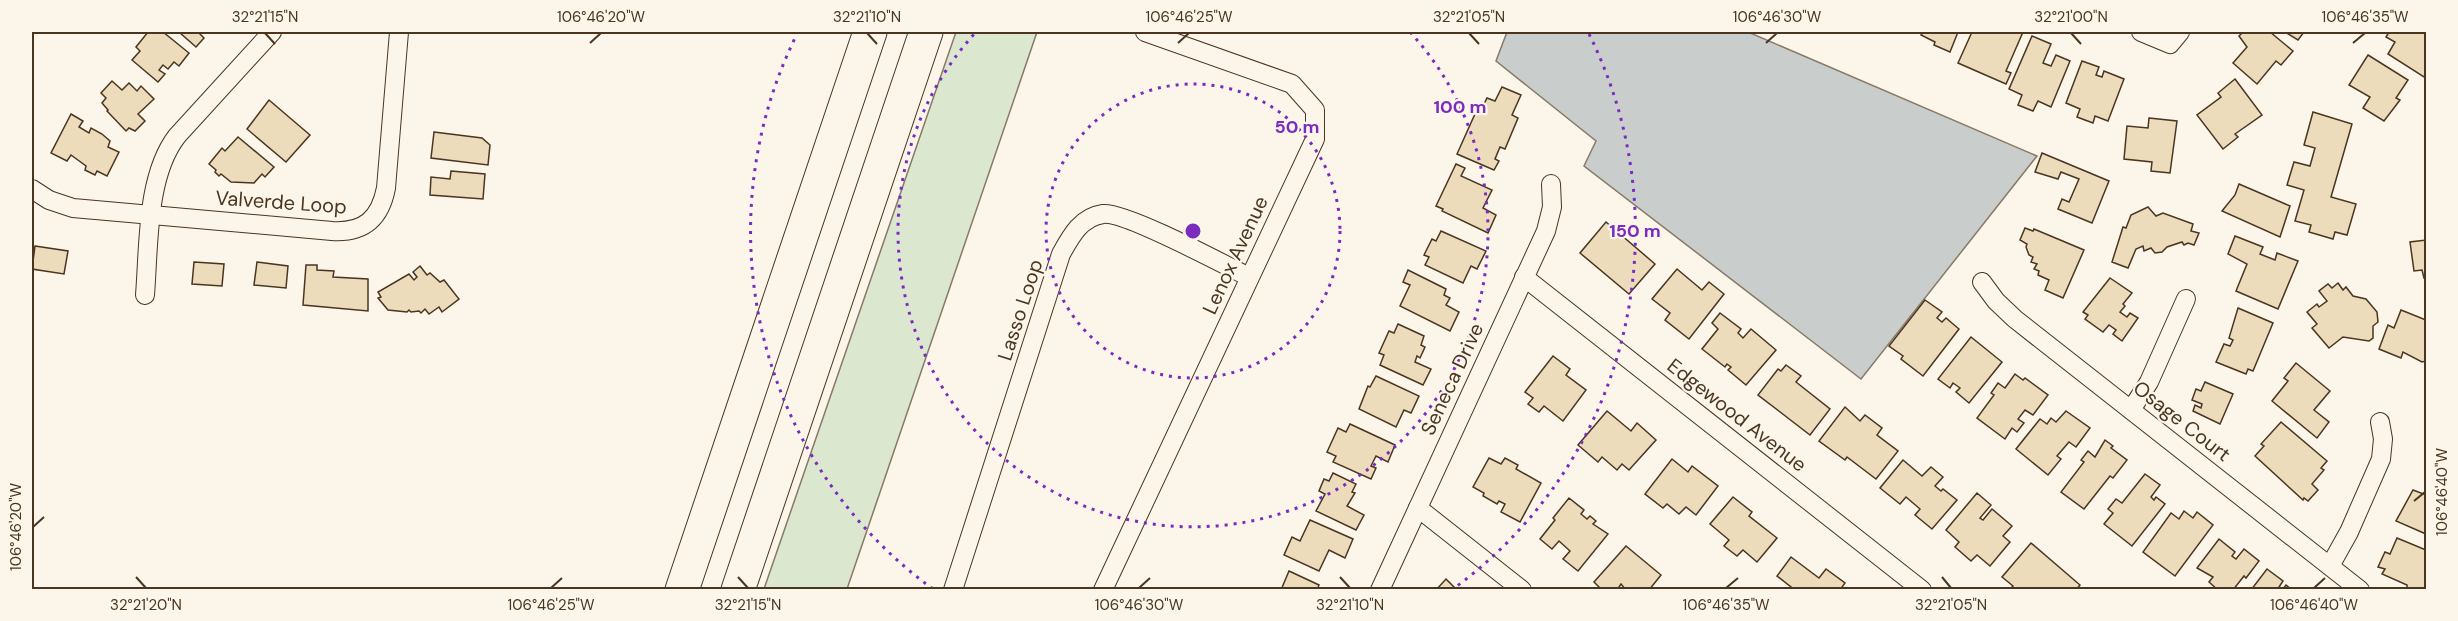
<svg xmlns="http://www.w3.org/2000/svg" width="2458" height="621" viewBox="0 0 2458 621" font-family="'DM Sans',sans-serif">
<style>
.green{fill:#dce7d0;stroke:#887966;stroke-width:1.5}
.water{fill:#c9cecd;stroke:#887966;stroke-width:1.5}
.building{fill:#ecdcbc;stroke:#4a3520;stroke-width:1.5}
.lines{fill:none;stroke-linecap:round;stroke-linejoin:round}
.minor-casing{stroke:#4a3520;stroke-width:20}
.motorway-casing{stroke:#4a3520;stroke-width:35}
.minor{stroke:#fbf6e9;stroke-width:18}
.motorway{stroke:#fbf6e9;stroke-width:33}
.ticks{fill:none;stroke:#4a3520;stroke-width:2}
.ring{fill:none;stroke:#7b2cbf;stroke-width:3;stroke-dasharray:3 6}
.labels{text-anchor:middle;stroke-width:4.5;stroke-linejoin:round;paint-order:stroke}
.street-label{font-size:20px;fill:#4a3520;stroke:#fbf6e9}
.centre{fill:#7b2cbf;stroke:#fbf6e9;stroke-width:3}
.ring-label{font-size:18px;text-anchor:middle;font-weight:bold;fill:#7b2cbf;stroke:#fbf6e9;stroke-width:4.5;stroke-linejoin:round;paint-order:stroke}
.neatline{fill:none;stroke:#4a3520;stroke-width:2}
.ticks-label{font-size:15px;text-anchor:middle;fill:#4a3520}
</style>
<rect width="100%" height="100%" fill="#fbf6e9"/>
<path class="green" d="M956 32H1037L847 589H764Z"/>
<path class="water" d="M1507 32H1748L2037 156 1861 379 1584 166 1596 141 1496 61Z"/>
<g class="building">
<path d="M148 32H163L189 53 179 66 174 62 168 69 163 65 159 70 165 74 158 82 132 60 140 51 136 47Z"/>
<path d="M179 32H202L200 34 204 38 196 47Z"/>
<path d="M1923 32H1958L1950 52 1934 45 1935 42 1921 35Z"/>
<path d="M1972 32H2023L2006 71 2011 73 2006 84 1958 63Z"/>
<path d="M2243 32H2270L2293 51 2281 65 2276 61 2257 84 2233 63 2247 47 2239 36Z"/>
<path d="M2285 32H2304L2298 40Z"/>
<path d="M2389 32H2426V73L2424 77 2388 54 2395 42 2386 37Z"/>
<path d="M2032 36 2051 44 2043 63 2051 66 2056 55 2070 61 2051 107 2038 101 2033 111 2018 105 2022 95 2009 89Z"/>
<path d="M2368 55 2408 80 2396 98 2400 100 2384 121 2363 108 2370 97 2349 85Z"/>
<path d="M2082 61 2099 67 2096 75 2102 77 2104 71 2124 79 2108 121 2095 116 2093 123 2077 117 2080 109 2066 103Z"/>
<path d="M2235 79 2262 115 2235 134 2238 137 2223 149 2197 115 2221 97 2218 93Z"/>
<path d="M112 81 122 90 129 83 137 91 141 86 154 99 138 114 145 121 135 131 129 128 126 131 107 111 108 110 102 103 106 98 101 93Z"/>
<path d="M1502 87 1521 95 1512 115 1518 118 1505 149 1500 147 1495 159 1499 161 1494 170 1457 154 1479 105 1484 104 1487 98 1495 101Z"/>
<path d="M269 100 310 135 286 162 247 129Z"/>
<path d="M2313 112 2352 124 2331 197 2356 204 2347 235 2335 232 2333 239 2309 232 2311 225 2295 221 2304 190 2287 185 2294 162 2310 166 2315 148 2304 145Z"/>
<path d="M71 114 83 121 79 127 89 133 91 128 102 134 110 141 108 147 119 152 107 176 97 171 95 175 85 170 86 166 71 155 67 161 51 153Z"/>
<path d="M2149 118 2177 121 2170 173 2151 171 2152 162 2124 159 2127 126 2148 128Z"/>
<path d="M434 132 482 138 490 145 488 165 431 158Z"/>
<path d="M238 137 274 167 265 177 262 174 254 183 231 182 221 174 219 176 215 172 216 170 209 164 222 148 225 151Z"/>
<path d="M2042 153 2109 181 2092 223 2058 209 2062 199 2069 202 2079 179 2061 172 2058 179 2035 172Z"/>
<path d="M1456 164 1465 168 1461 176 1492 190 1483 208 1496 215 1488 233 1442 211 1443 209 1436 206Z"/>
<path d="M451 171 485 174 483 199 430 195 431 177 450 179Z"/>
<path d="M2239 184 2290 206 2280 237 2222 211 2235 195Z"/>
<path d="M2148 207 2156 216 2163 213 2193 224 2191 231 2199 233 2194 245 2188 243 2184 245 2182 242 2167 247 2162 252 2155 253 2151 248 2144 251 2143 246 2136 249 2128 268 2112 262 2123 227 2126 228 2131 215Z"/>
<path d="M1606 222 1655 264 1629 294 1580 253Z"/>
<path d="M2025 228 2033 231 2034 229 2084 250 2063 298 2045 290 2049 280 2038 275 2039 271 2034 269 2037 264 2031 262 2033 257 2029 255 2026 247 2027 244 2020 240Z"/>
<path d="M1441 231 1486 251 1477 269 1471 266 1463 283 1425 265 1429 257 1424 255 1432 239 1436 241Z"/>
<path d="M2235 236 2263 247 2260 254 2275 260 2277 253 2298 261 2278 309 2236 291 2247 264 2228 254Z"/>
<path d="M2426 240V277L2424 278 2422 270 2414 271 2410 242Z"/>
<path d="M35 246 68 251 64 274 32 269Z"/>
<path d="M194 262 224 264 222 286 192 284Z"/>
<path d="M257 262 288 266 286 288 254 285Z"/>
<path d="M306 265H317V270L334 271 333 277 368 279V311L303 305Z"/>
<path d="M420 266 427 275 430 273 440 282 444 280 459 299 442 312 439 307 429 314 425 309 421 313 419 311 411 312 409 310 407 312 388 310 378 298 381 297 378 292 409 274 414 280 417 277 413 272Z"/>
<path d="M1677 269 1702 290 1709 282 1724 294 1689 339 1665 320 1670 313 1652 299Z"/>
<path d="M1408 270 1446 289 1444 295 1450 298 1446 305 1459 312 1450 331 1400 306 1410 285 1403 282Z"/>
<path d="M2110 278 2132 293 2123 304 2125 306 2120 312 2127 317 2130 313 2138 318 2122 341 2113 334 2116 330 2109 325 2103 332 2085 319 2088 315 2083 312Z"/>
<path d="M2338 283 2343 290 2346 287 2353 296 2366 299 2377 312 2378 322 2373 326V338L2369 341 2343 337 2329 348 2312 328 2317 324 2307 312 2317 304 2319 307 2327 301 2319 291 2328 284 2332 288Z"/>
<path d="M1925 300 1942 312 1937 318 1942 322 1946 318 1959 329 1923 376 1901 359 1903 356 1889 346Z"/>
<path d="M2238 308 2273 323 2253 371 2248 369 2246 374 2216 362 2224 344 2230 346 2233 340 2229 338Z"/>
<path d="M2401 310 2426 320V361L2422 362 2403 352 2401 358 2379 349 2388 325 2394 328Z"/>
<path d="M1720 313 1741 329 1738 333 1743 338 1751 329 1776 350 1746 385 1728 370 1731 367 1727 364 1725 367 1702 349 1718 329 1712 323Z"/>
<path d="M1398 324 1424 336 1421 345 1425 347 1420 358 1417 356 1415 362 1431 369 1423 385 1380 365 1384 355 1379 353 1389 331 1394 333Z"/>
<path d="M1971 337 2002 362 1969 403 1956 392 1960 388 1953 383 1950 388 1938 379Z"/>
<path d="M1553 356 1570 369 1566 375 1586 390 1563 421 1544 406 1539 412 1528 404 1533 398 1525 392Z"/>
<path d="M2296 363 2330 391 2314 410 2329 422 2317 438 2272 401 2288 381 2284 378Z"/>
<path d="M1786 365 1801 376 1796 382 1830 409 1810 435 1758 395 1778 369 1781 371Z"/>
<path d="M2015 374 2023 380 2025 378 2048 395 2033 415 2025 410 2018 419 2024 423 2017 432 2012 428 2005 439 1977 418 1994 395 1991 393 1998 383 2005 388Z"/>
<path d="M1376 376 1419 396 1411 413 1404 410 1396 427 1359 409 1368 386 1370 387Z"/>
<path d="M2205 382 2233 394 2220 424 2193 411 2195 405 2201 408 2202 404 2192 400 2196 389 2201 391Z"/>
<path d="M1845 407 1860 421 1865 415 1882 428 1877 435 1898 451 1876 479 1847 457 1845 460 1819 441Z"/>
<path d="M1607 411 1631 431 1637 423 1656 440 1629 470 1622 464 1617 470 1602 457 1598 462 1578 445Z"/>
<path d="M2066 411 2090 428 2076 447 2069 442 2057 456 2061 459 2048 475 2016 449 2040 419 2047 424 2051 418 2056 422Z"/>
<path d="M2281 422 2327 461 2321 468 2324 470 2312 484 2318 490 2308 501 2304 498 2303 500 2255 456 2264 446 2261 444Z"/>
<path d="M1350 424 1395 445 1388 462 1376 456 1371 466 1376 468 1371 479 1333 462 1336 456 1327 452 1338 428 1346 432Z"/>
<path d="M2105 440 2113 446 2111 448 2127 460 2113 478 2110 476 2084 509 2061 492 2084 462 2081 460 2088 451 2095 457Z"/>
<path d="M1489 458 1501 464 1505 458 1518 465 1516 469 1541 483 1520 522 1501 512 1505 504 1499 501 1497 504 1483 496 1484 493 1473 487Z"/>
<path d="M1672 459 1688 472 1692 466 1718 486 1696 515 1686 507 1679 514 1667 504 1663 508 1645 494Z"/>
<path d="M1903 460 1922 476 1931 467 1943 477 1935 486 1941 491 1943 489 1957 500 1932 529 1915 515 1920 509 1906 497 1900 504 1880 488Z"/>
<path d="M1333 473 1356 484 1352 492 1355 493 1347 506 1364 515 1356 530 1316 511 1325 494 1319 491 1324 479 1329 481Z"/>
<path d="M2145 474 2160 485 2151 497 2154 500 2156 497 2165 504 2132 546 2104 524 2113 513 2108 509 2116 499 2122 503Z"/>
<path d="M2413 490 2426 495V493V534L2396 521Z"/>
<path d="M1977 493 1991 505 1980 518 1983 520 1992 509 2012 526 2003 536 2010 542 1990 566 1977 555 1971 561 1955 547 1959 542 1946 530Z"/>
<path d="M1733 497 1752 512 1749 516 1777 538 1757 562 1743 550 1737 556 1724 546 1729 540 1710 524Z"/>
<path d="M1569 498 1584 510 1581 514 1587 519 1590 516 1596 521 1593 524 1608 534 1578 571 1563 559 1570 551 1559 541 1552 549 1540 539 1555 520 1553 518Z"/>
<path d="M2184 511 2193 518 2197 512 2213 525 2175 576 2143 552 2171 513 2179 519Z"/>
<path d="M1310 520 1353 539 1345 558 1329 550 1319 571 1284 555 1292 537 1300 541Z"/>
<path d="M2397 538 2426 550 2425 590H2407V585L2382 574 2385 569 2378 567 2385 552 2390 554Z"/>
<path d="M2219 539 2235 552 2232 556 2236 559 2244 549 2259 561 2246 578 2244 576 2233 590 2224 588 2218 590 2209 582 2213 577 2197 568Z"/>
<path d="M2031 543 2080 585 2076 590 2010 589 2013 586 2002 577Z"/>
<path d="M1626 546 1661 575 1649 590H1626L1621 584 1617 590H1602L1594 582Z"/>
<path d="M1791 557 1819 578 1826 569 1845 583 1840 590H1795L1777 576Z"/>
<path d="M2267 569 2283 581 2279 587 2283 589 2286 585 2292 590H2251Z"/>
<path d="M1289 571 1319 585 1317 590H1281Z"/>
<path d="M1446 579 1457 590H1436Z"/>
</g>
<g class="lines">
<g class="minor-casing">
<g id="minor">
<path d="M2141 32 2170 44 2180 32"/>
<path d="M32 189 49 200 73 208 332 231C364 233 380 219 386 188L399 32"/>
<path d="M1524 277 1922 590"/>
<path d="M1982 282 1996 301 2015 319 2360 590"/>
<path d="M145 295C149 246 146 176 177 136L272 32"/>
<path d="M2131 410 2149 382 2186 299"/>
<path d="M1418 508 1522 590"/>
<path d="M2330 566 2349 532 2381 459 2383 439 2380 422"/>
<path d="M953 590 1061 254C1071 236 1081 217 1103 214 1124 211 1225 265 1249 277"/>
<path d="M1103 590 1315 139V110L1292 84 1145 32"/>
<path d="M1380 590 1546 231 1552 207 1551 184"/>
</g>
</g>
<g class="motorway-casing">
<g id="motorway">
<path d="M682 590 870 32"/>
<path d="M738 590 926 32"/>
</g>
</g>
<use href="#minor" class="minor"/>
<use href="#motorway" class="motorway"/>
</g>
<path class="ticks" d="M265 33 275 44M867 33 877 44M1469 33 1479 44M2071 33 2081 44M590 43 601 33M1178 43 1189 33M1766 43 1777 33M2353 43 2365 33M2414 501 2425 492M33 527 44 517M136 577 146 588M738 577 748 588M1340 577 1350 588M1942 577 1951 588M551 588 562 578M1139 588 1150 578M1726 588 1738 578M2314 588 2325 578"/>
<g class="ring">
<circle cx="1193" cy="231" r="147"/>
<path d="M1410 32A295 295 0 1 1 976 32"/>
<path d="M933 589A442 442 0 0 1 797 34M1589 34A442 442 0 0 1 1453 589"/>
</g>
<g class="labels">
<g class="street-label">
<text transform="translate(281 202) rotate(4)" y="7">Valverde Loop</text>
<text transform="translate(1235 255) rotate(-65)" y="7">Lenox Avenue</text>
<text transform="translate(1020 310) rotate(-72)" y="7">Lasso Loop</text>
<text transform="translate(1452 379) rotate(-65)" y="7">Seneca Drive</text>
<text transform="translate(1737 415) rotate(38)" y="7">Edgewood Avenue</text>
<text transform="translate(2182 421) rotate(38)" y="7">Osage Court</text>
</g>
</g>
<circle cx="1193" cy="231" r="9" class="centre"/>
<g class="ring-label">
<text x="1460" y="113">100 m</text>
<text x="1297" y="133">50 m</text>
<text x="1635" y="237">150 m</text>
</g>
<rect width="2458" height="621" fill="none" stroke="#fbf6e9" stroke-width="66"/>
<rect x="33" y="33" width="2392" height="555" class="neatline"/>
<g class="ticks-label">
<text x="265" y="22">32°21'15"N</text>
<text x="601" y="22">106°46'20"W</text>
<text x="867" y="22">32°21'10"N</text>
<text x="1189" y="22">106°46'25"W</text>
<text x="1469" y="22">32°21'05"N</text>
<text x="1777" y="22">106°46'30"W</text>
<text x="2071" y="22">32°21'00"N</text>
<text x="2365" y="22">106°46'35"W</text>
<text transform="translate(2442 492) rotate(-90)" y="5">106°46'40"W</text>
<text transform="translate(16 527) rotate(-90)" y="5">106°46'20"W</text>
<text x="146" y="610">32°21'20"N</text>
<text x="551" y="610">106°46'25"W</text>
<text x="748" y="610">32°21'15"N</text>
<text x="1139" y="610">106°46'30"W</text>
<text x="1350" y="610">32°21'10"N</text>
<text x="1726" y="610">106°46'35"W</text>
<text x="1951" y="610">32°21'05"N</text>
<text x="2314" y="610">106°46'40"W</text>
</g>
</svg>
